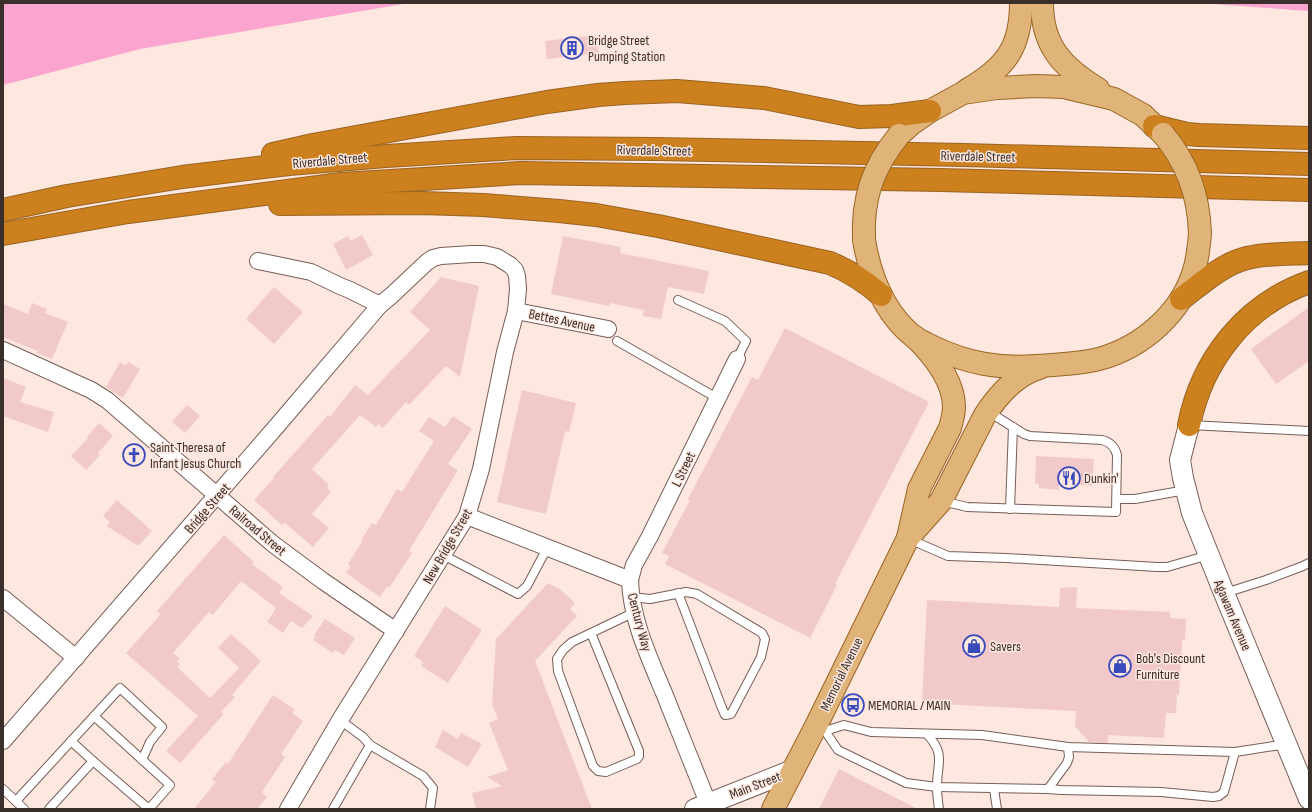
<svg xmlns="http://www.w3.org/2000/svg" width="1312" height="812" viewBox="0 0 1312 812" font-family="'Sofia Sans Condensed',sans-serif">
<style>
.water{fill:#fba4d0}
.building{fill:#f2c9cb}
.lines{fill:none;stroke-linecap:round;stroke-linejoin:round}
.service-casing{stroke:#755e56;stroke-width:10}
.minor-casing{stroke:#755e56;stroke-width:18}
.tertiary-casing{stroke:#755e56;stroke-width:22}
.primary-casing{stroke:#996423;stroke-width:24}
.motorway-casing{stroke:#996423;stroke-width:24}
.service{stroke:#fff;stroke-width:8}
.minor{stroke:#fff;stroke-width:16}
.tertiary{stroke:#fff;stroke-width:20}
.primary{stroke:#e0b378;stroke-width:22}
.motorway{stroke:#cc801e;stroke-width:22}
.primary-bridge-casing{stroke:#996423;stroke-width:24;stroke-linecap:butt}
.primary-bridge{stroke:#e0b378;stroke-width:22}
.labels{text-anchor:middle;stroke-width:3;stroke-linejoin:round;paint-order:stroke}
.poi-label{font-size:14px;fill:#392f2b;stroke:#fde7df;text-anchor:start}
.street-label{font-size:14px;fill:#392f2b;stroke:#fde7df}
</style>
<rect width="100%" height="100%" fill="#fde7df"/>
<g class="water">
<path d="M3 3H409L140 49 3 85Z"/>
<path d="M1198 3H1309V11L1199 3Z"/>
</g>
<g class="building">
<path d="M596 35 599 53 547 59 545 41Z"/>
<path d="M362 235 373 255 346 270 333 244 348 236 351 241Z"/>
<path d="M563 236 621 247 620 253 709 271 704 294 668 287 661 319 643 316 644 310 610 303 609 306 551 294Z"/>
<path d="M441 277 479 286 460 377 446 366 409 405 406 402 383 428 378 424 376 427 360 415 312 469 329 485 327 488 331 492 312 514 329 528 313 547 284 522 282 525 254 500 274 478 273 477 328 415 330 417 355 385 368 395 430 330 410 312Z"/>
<path d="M274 287 303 312 274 344 246 319Z"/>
<path d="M32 303 47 309 45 313 68 322 52 359 37 353 38 351 3 337V304L28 314Z"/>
<path d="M1309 307V361L1276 384 1251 349Z"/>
<path d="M785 328 929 402 835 584 837 585 810 638 665 564 669 556 662 553 690 500 688 499 752 377 758 380Z"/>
<path d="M120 362 125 366 128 362 140 369 123 398 106 387Z"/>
<path d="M3 378 26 387 20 402 54 412 48 432 3 416Z"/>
<path d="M522 390 576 403 569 432 565 431 546 514 497 502Z"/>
<path d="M187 405 200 416 185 433 172 422Z"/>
<path d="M453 416 472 429 448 464 458 470 409 551 412 553 389 588 387 586 380 597 346 573 351 566 348 564 362 542 361 541 372 523 376 525 397 489 402 492 434 441 419 431 429 417 445 427Z"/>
<path d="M99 423 113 436 98 453 100 455 86 470 71 456 88 438 87 437Z"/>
<path d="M1036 456 1094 459 1092 486 1059 483V490L1039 488V484L1035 483Z"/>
<path d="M117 500 152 531 138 546 107 526 110 522 103 516Z"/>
<path d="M224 535 254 562 252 564 283 587 279 593 313 616 302 628 291 621 283 633 267 622 276 608 241 581 213 615 209 612 173 653 180 659 177 661 180 664 177 667 210 698 239 668 218 648 231 634 261 661 232 695 235 697 221 712 224 714 180 763 166 751 198 716 126 653 161 614 157 611Z"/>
<path d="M548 583 561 590 575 603 570 609 577 616 535 661 592 809H476L472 793 502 786 487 777 508 770 489 723 498 719 492 704 496 639Z"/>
<path d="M1077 587 1076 608 1170 612V618L1186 619 1185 640H1182L1179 695H1177L1176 713H1166L1164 738 1108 735V743L1089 742 1075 726 1076 711 922 703 927 600 1059 607 1060 588Z"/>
<path d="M445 606 482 630 448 683 421 666 423 662 414 656Z"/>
<path d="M325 619 355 638 344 655 335 650 333 653 313 640 316 636 314 635Z"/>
<path d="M273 695 295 710 292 713 303 721 281 754 285 757 262 792 267 797 257 809H194L216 782 212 779 226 762 228 764Z"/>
<path d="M443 730 458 739 461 733 482 744 468 767 435 747Z"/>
<path d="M839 769 918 809H819Z"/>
</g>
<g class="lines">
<g class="service-casing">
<g id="service">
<path d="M678 300 725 321 746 341 737 359"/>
<path d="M617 341 717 398"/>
<path d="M1190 425 1309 431"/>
<path d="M1117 499H1135L1186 490"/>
<path d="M942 501 967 507 1116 512 1117 455C1115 447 1110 442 1102 440L1030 436 1024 434 989 412"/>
<path d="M1010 509 1013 427"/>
<path d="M909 539 948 556 1006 558 1157 567H1167L1209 555"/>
<path d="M443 555 518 594 527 586 547 548"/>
<path d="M1225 593 1266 580 1303 566 1309 563"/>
<path d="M631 597 650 599 686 592 697 594 762 633 765 639 761 657 731 714 725 715 722 708 678 593"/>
<path d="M591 633 639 751V756L637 759 606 772 598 771 593 766 558 671 557 659 563 650 572 642 635 612"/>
<path d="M94 716 170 785 149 809"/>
<path d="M817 727 825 731 838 750 906 783 937 787 1048 789 1061 790 1161 792 1213 797 1219 796 1224 792 1235 752"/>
<path d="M825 731 844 725 871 732 982 735 1068 747 1235 752 1287 744"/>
<path d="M927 734C946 755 937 762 937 787 937 794 938 802 939 809"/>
<path d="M71 741 93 761"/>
<path d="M370 745 423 776 433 788 430 809"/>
<path d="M3 789 24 809"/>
<path d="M994 789 997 809"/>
<path d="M1048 789 1067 763 1069 757 1068 747"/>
<path d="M16 801 120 688 162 727 150 742 142 760"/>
<path d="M49 809 93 761 149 809"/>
<path d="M333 809 370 745 363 737 340 720"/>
</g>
</g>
<g class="minor-casing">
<g id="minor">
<path d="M258 261 311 272 340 286 350 290 380 305"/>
<path d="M516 311 608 329"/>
<path d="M3 350 91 390 107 400 273 544 323 581 396 631"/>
<path d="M467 516 630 580C631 619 649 657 664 693 679 730 693 766 708 803"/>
<path d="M630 580 634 565 650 536 737 359"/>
<path d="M3 598 76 658"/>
<path d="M3 741 276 427 380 305 392 295 427 262 433 258 441 256 472 254H484L497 257 510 265 515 270 517 276 518 289 516 311 505 352 481 469 467 516 340 720 288 809"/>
</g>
</g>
<g class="tertiary-casing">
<g id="tertiary">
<path d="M1189 425 1180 460 1183 478 1192 513 1224 593 1309 799"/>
<path d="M695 809 793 770"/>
</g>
</g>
<g class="primary-casing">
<g id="primary">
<path d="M1042 3C1042 46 1063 68 1098 89"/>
<path d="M967 90C1005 68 1021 48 1021 3"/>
<path d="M899 135 910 125 930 111 963 93 997 88 1036 86 1064 87 1114 99 1143 115 1163 134"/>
<path d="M864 240C870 276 884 313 914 337 920 341 927 344 933 347 967 363 998 369 1036 366 1057 365 1078 364 1099 359 1143 347 1183 312 1195 267 1198 256 1199 245 1200 234"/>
<path d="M908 538 941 501 985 415C998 395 1016 375 1039 368"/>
<path d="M773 809 816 726 908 538 919 489 950 428C952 421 954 414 954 407 954 380 933 355 915 337"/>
</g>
</g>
<g class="motorway-casing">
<g id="motorway">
<path d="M1154 126 1187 134 1199 135 1309 138"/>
<path d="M273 154 313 145 547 102 598 95 625 93 677 91 764 98 859 117 892 116 930 111"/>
<path d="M280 204 422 203 483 205 559 211 596 215 658 226 830 263C849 271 865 281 881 295"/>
<path d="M3 210 67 196 182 177 289 164 386 156 516 148 655 149 964 155 1309 164"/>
<path d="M3 234 128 212 341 184 521 173 940 180 1309 190"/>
<path d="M1181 299C1201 284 1222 264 1247 258 1267 253 1289 254 1309 253"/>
<path d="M1189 425C1202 360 1245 305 1309 282"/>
</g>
</g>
<use href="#service" class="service"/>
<use href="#minor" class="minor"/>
<use href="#tertiary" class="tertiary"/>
<use href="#primary" class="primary"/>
<use href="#motorway" class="motorway"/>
<g class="primary-bridge-casing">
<g id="primary-bridge">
<path d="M1163 134C1187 162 1199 197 1200 234"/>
<path d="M864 240C862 198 873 167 899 135"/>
</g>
</g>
<use href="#primary-bridge" class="primary-bridge"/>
</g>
<defs>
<g id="building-ring" transform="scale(1.15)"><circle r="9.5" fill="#fde7df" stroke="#394abd" stroke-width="1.5"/><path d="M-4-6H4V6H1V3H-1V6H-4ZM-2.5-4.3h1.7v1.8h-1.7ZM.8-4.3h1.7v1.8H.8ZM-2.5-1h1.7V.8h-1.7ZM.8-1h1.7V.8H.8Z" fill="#394abd"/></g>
<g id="church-ring" transform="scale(1.15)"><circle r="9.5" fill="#fde7df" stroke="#394abd" stroke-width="1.5"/><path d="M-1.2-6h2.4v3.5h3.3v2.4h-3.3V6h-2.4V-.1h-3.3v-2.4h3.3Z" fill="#394abd"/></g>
<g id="restaurant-ring" transform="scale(1.15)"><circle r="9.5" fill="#fde7df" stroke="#394abd" stroke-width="1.5"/><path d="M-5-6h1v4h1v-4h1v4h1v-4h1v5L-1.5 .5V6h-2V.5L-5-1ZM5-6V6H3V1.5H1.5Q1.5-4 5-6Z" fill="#394abd"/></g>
<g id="shop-ring" transform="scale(1.15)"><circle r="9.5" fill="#fde7df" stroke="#394abd" stroke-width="1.5"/><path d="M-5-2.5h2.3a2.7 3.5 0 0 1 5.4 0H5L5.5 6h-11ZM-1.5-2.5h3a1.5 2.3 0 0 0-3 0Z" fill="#394abd"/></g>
<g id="bus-ring" transform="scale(1.15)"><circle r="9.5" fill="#fde7df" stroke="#394abd" stroke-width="1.5"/><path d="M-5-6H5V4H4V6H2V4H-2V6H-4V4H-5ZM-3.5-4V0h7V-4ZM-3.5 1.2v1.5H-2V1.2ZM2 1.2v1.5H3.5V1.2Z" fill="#394abd"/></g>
</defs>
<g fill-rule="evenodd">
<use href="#building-ring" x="572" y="48"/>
<use href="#church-ring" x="134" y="455"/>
<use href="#restaurant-ring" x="1069" y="478"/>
<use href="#shop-ring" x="974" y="646"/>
<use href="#shop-ring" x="1120" y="666"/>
<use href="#bus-ring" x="853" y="705"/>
</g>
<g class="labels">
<g class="poi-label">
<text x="588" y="45">Bridge Street<tspan x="588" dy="16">Pumping Station</tspan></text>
<text x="150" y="452">Saint Theresa of<tspan x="150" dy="16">Infant Jesus Church</tspan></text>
<text x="1084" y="483">Dunkin'</text>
<text x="990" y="651">Savers</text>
<text x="1136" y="663">Bob's Discount<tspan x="1136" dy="16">Furniture</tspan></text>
<text x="868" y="710">MEMORIAL / MAIN</text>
</g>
<g class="street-label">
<text transform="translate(654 150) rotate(1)" y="5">Riverdale Street</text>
<text transform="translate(978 156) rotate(1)" y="5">Riverdale Street</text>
<text transform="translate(330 160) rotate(-5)" y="5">Riverdale Street</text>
<text transform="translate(562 320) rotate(12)" y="5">Bettes Avenue</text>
<text transform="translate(683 469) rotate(-64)" y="5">L Street</text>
<text transform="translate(207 508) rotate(-49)" y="5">Bridge Street</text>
<text transform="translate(258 530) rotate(40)" y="5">Railroad Street</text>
<text transform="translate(447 546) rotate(-60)" y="5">New Bridge Street</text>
<text transform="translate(1233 615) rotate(67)" y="5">Agawam Avenue</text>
<text transform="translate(640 622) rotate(75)" y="5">Century Way</text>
<text transform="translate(841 674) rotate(-64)" y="5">Memorial Avenue</text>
<text transform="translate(755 785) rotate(-21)" y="5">Main Street</text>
</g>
</g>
<rect width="1312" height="812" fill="none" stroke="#392f2b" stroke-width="8"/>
</svg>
